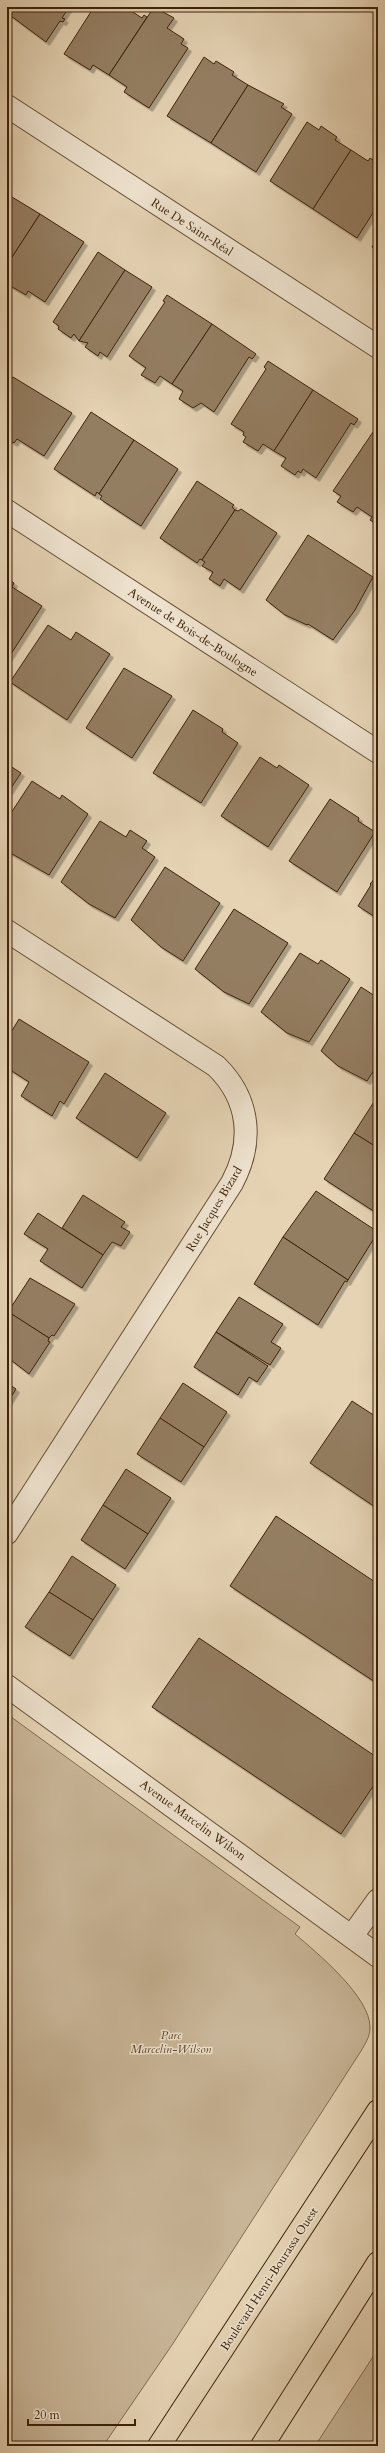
<svg xmlns="http://www.w3.org/2000/svg" width="385" height="2453" viewBox="0 0 385 2453" font-family="Cardo,serif">
<style>
.green{fill:#c8b597;stroke:#826c50}
.building{fill:#947e62;stroke:#3c2209;filter:url(#shadow)}
.lines{fill:none;stroke-linecap:round;stroke-linejoin:round}
.street-casing{stroke:#664e34;stroke-width:24}
.primary-casing{stroke:#3c2209;stroke-width:24}
.street{stroke:#eee2ce;stroke-width:22}
.primary{stroke:#e5d3b4;stroke-width:22}
.labels{text-anchor:middle;stroke-width:3;stroke-linejoin:round;paint-order:stroke}
.street-label{font-size:12px;fill:#3c2209;stroke:#eee2ce}
.park-label{font-size:12px;font-style:italic;fill:#5f472c;stroke:#eee2ce}
</style>
<defs>
<filter id="shadow"><feDropShadow dx="3.5" dy="3.5" stdDeviation="0" flood-color="#0004"/></filter>
</defs>
<rect width="100%" height="100%" fill="#e5d3b4"/>
<filter id="stains"><feTurbulence type="fractalNoise" baseFrequency=".005" numOctaves="4"/><feColorMatrix values="0 0 0 0 .2 0 0 0 0 .09 0 0 0 0 .02 0 0 0 .5 -.17"/></filter>
<radialGradient id="worn" r=".72"><stop offset=".6" stop-color="#630" stop-opacity="0"/><stop offset="1" stop-color="#630" stop-opacity=".3"/></radialGradient>
<g class="green">
<path d="M7 1714 300 1927 295 1934C317 1953 371 1997 370 2028 370 2037 365 2044 361 2051L172 2345 103 2446H7Z"/>
<path d="M378 2349V2446H315Z"/>
</g>
<g class="building">
<path d="M8 7H69L62 18 65 19 63 22 60 21 46 42 7 13Z"/>
<path d="M94 7H129L128 9 142 18 144 15 147 17 109 75 93 65 90 70 64 54Z"/>
<path d="M154 7 174 18 167 28 184 39 181 44 188 48 149 108 124 92 127 87 109 75Z"/>
<path d="M204 57 214 64 216 61 234 72 232 75 248 85 211 143 167 116Z"/>
<path d="M248 85 284 104 281 107 292 114 256 172 211 143Z"/>
<path d="M307 122 319 130 321 126 337 137 335 140 351 150 313 209 270 181Z"/>
<path d="M351 150 368 161 370 158 378 163V205L357 238 313 209Z"/>
<path d="M7 194 40 214 7 265Z"/>
<path d="M40 214 84 242 45 302 28 291 26 295 7 284 10 280 7 279V265Z"/>
<path d="M377 239H378V250L372 247Z"/>
<path d="M98 252 125 270 79 341 74 334 71 338 58 329 59 326 53 322Z"/>
<path d="M125 270 152 287 107 357 100 352 98 356 85 347 88 343 79 341Z"/>
<path d="M167 295 212 324 172 384 160 376 155 383 141 375 146 368 129 356 165 302 163 301Z"/>
<path d="M212 324 256 354 252 359 249 357 214 412 201 403 193 408 179 399 183 391 172 384Z"/>
<path d="M268 361 313 390 274 451 263 444 258 451 243 442 246 437 243 435 244 432 231 424 266 369 264 367Z"/>
<path d="M13 377 72 413 44 456 17 439 14 443 7 439V387Z"/>
<path d="M313 390 358 419 354 425 351 423 316 478 303 469 301 473 298 471 295 475 281 466 286 458 274 451Z"/>
<path d="M91 412 134 440 99 494 97 492 95 496 54 469Z"/>
<path d="M373 432 378 435V514L373 522 370 520 372 517 357 507 353 512 337 502 341 496 333 491Z"/>
<path d="M134 440 178 469 141 526 100 499 102 496 99 494Z"/>
<path d="M197 481 234 505 232 507 235 510 202 560 200 559 197 563 160 538Z"/>
<path d="M241 509 277 533 240 590 224 579 220 586 209 579 213 572 202 566 205 562 202 560 235 510 238 511Z"/>
<path d="M378 514V521L376 525 373 522Z"/>
<path d="M308 535 373 577 355 610 333 640 308 624 307 625 285 615 266 600Z"/>
<path d="M7 578 14 583 12 587 42 606 7 660Z"/>
<path d="M48 625 71 640 76 632 110 654 67 720 10 682Z"/>
<path d="M124 668 172 696 132 758 86 728Z"/>
<path d="M193 710 223 729 222 732 238 743 201 803 153 773Z"/>
<path d="M260 757 277 768 279 765 309 785 268 847 221 816Z"/>
<path d="M7 764 21 773 7 794Z"/>
<path d="M32 781 60 799 62 795 88 814 49 875 7 851V819Z"/>
<path d="M330 799 359 818 358 821 375 832 337 892 289 861Z"/>
<path d="M100 821 126 837 130 830 147 841 142 848 155 857 115 918 89 904 61 882Z"/>
<path d="M165 867 220 903 183 961 161 947 131 920Z"/>
<path d="M378 875V919L358 906 371 885 370 884Z"/>
<path d="M234 909 288 943 249 1004 224 992 195 969Z"/>
<path d="M300 953 318 964 321 960 350 979 309 1042 287 1033 261 1012Z"/>
<path d="M361 987 378 998V1064L367 1081 338 1066 321 1051Z"/>
<path d="M19 1019 89 1062 64 1104 60 1101 52 1116 21 1096 29 1082 7 1068V1039Z"/>
<path d="M105 1073 166 1113 137 1158 76 1118Z"/>
<path d="M377 1097 378 1098V1148L354 1133Z"/>
<path d="M354 1133 378 1148V1214L324 1179Z"/>
<path d="M316 1191 378 1232 348 1280 283 1237Z"/>
<path d="M83 1195 125 1222 121 1227 130 1232 121 1246 112 1242 103 1255 62 1228Z"/>
<path d="M38 1213 103 1255 82 1288 40 1261 48 1249 24 1234Z"/>
<path d="M283 1237 348 1280 347 1282 345 1281 318 1325 254 1284Z"/>
<path d="M30 1278 75 1304 54 1336 52 1335 49 1338 8 1312Z"/>
<path d="M239 1297 283 1324 271 1342 281 1348 270 1365 216 1332Z"/>
<path d="M7 1311 49 1338 48 1341 50 1342 29 1374 7 1357Z"/>
<path d="M216 1332 268 1366 257 1382 249 1377 238 1395 194 1367Z"/>
<path d="M7 1383 16 1389 7 1404Z"/>
<path d="M183 1383 227 1412 204 1447 160 1418Z"/>
<path d="M352 1401 378 1418V1509L310 1463Z"/>
<path d="M160 1418 204 1447 181 1482 137 1454Z"/>
<path d="M126 1469 171 1498 148 1534 103 1505Z"/>
<path d="M103 1505 148 1534 125 1569 81 1540Z"/>
<path d="M276 1516 378 1584V1684L230 1586Z"/>
<path d="M72 1556 116 1585 93 1620 49 1592Z"/>
<path d="M49 1592 93 1620 70 1656 25 1627Z"/>
<path d="M199 1638 378 1758V1779L341 1834 152 1707Z"/>
</g>
<g class="lines">
<g class="street-casing">
<g id="street">
<path d="M7 106 378 347"/>
<path d="M7 511 378 752"/>
<path d="M7 931 216 1066C250 1099 254 1142 232 1183L7 1533"/>
<path d="M7 1686 378 1956"/>
<path d="M352 1936 378 1900"/>
</g>
</g>
<g class="primary-casing">
<g id="primary">
<path d="M159 2446 378 2111"/>
<path d="M262 2446 378 2263"/>
</g>
</g>
<use href="#street" class="street"/>
<use href="#primary" class="primary"/>
</g>
<g class="labels">
<g class="street-label">
<text transform="translate(192 227) rotate(33)" y="4">Rue De Saint-Réal</text>
<text transform="translate(193 632) rotate(33)" y="4">Avenue de Bois-de-Boulogne</text>
<text transform="translate(214 1209) rotate(-59)" y="4">Rue Jacques Bizard</text>
<text transform="translate(193 1820) rotate(36)" y="4">Avenue Marcelin Wilson</text>
<text transform="translate(269 2279) rotate(-57)" y="4">Boulevard Henri-Bourassa Ouest</text>
</g>
<g class="park-label">
<text x="171" y="2039">Parc<tspan x="171" dy="14">Marcelin-Wilson</tspan></text>
</g>
</g>
<rect width="385" height="2453" fill="none" stroke="#e5d3b4" stroke-width="24"/>
<rect x="8" y="8" width="369" height="2437" fill="none" stroke="#3c2209" stroke-width="2"/>
<rect x="12" y="12" width="361" height="2429" fill="none" stroke="#3c2209"/>
<path d="M28 2419v6h107v-6" fill="none" stroke="#3c2209" stroke-width="2"/>
<text x="34" y="2419" font-size="12" fill="#3c2209" stroke="#eee2ce" stroke-width="3" paint-order="stroke">20 m</text>
<rect width="100%" height="100%" filter="url(#stains)"/>
<rect width="100%" height="100%" fill="url(#worn)"/>
</svg>
